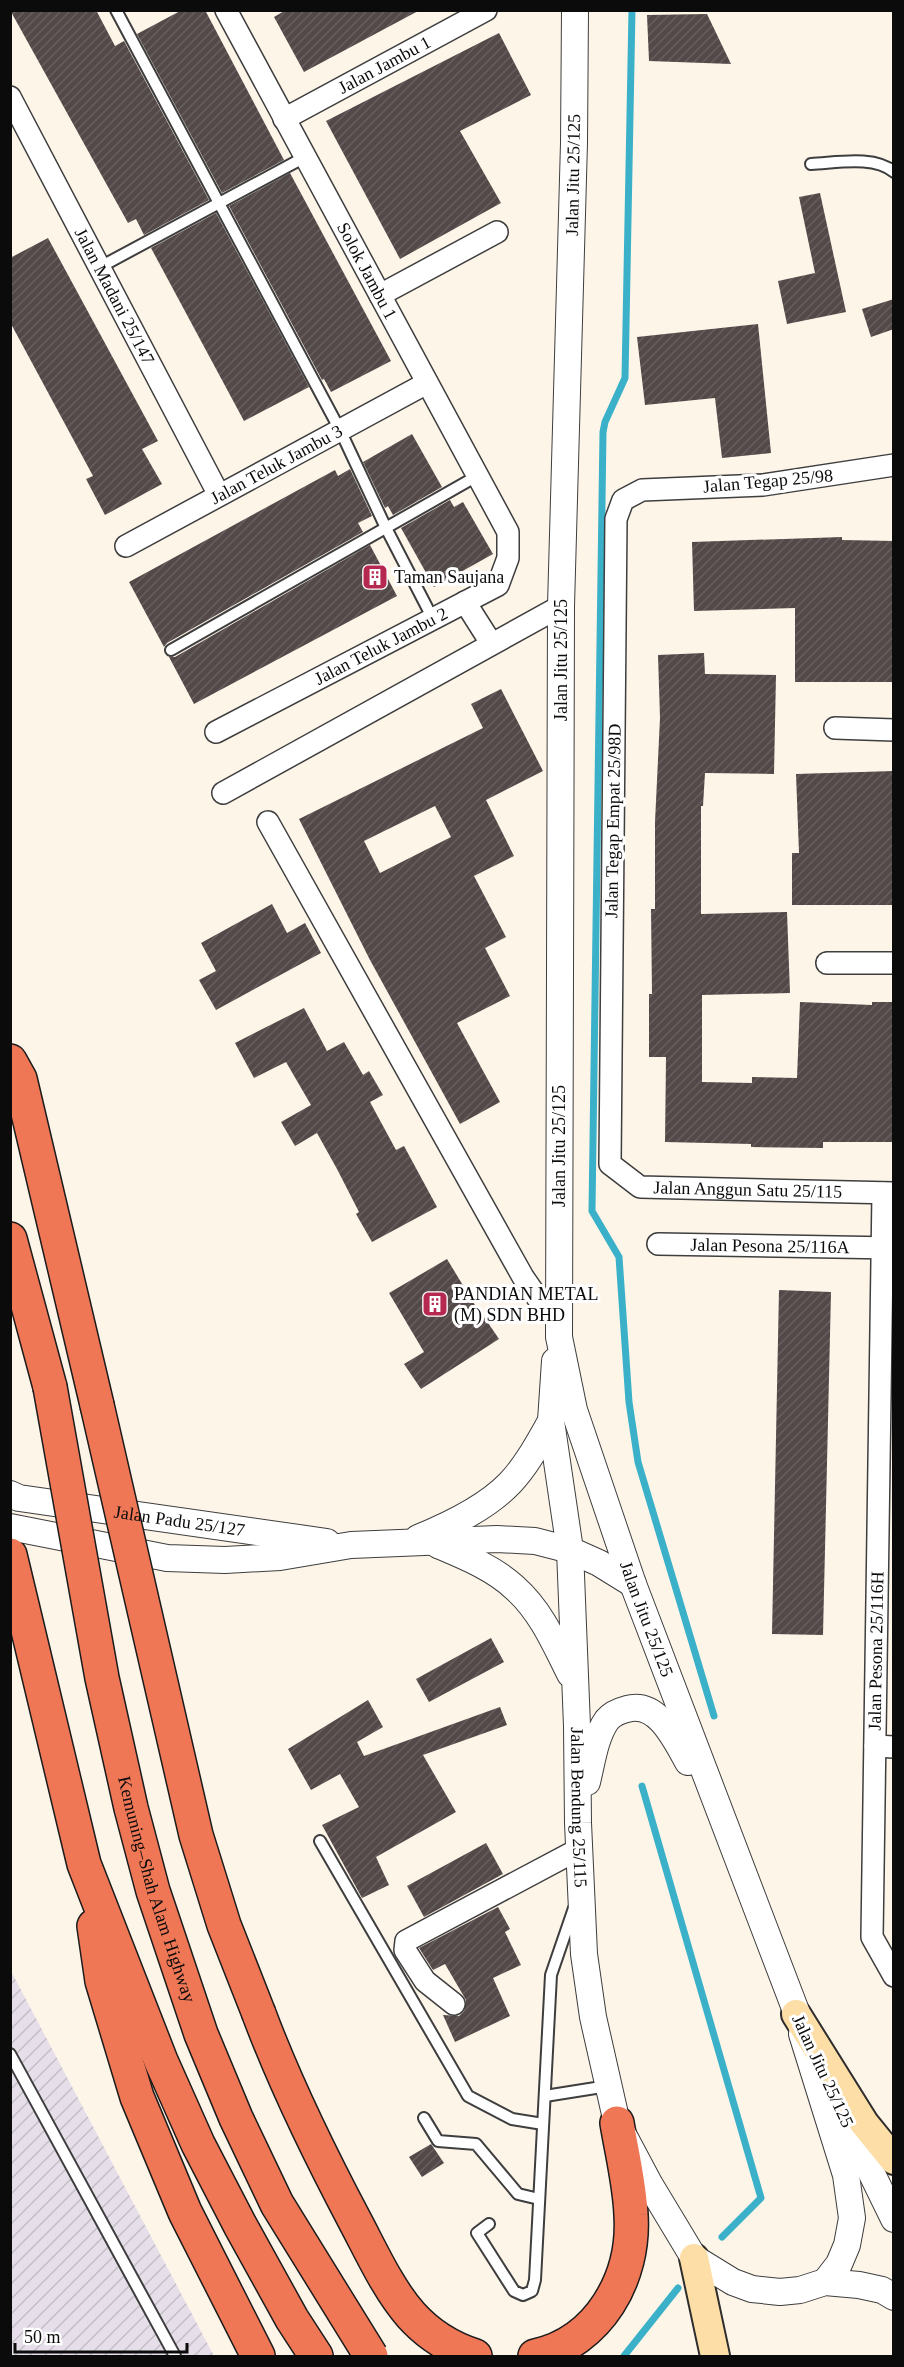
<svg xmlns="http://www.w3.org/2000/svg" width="904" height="2367" viewBox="0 0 904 2367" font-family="Georgia,serif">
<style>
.industrial{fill:url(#industrial-furrows)}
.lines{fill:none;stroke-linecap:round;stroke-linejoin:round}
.stream{stroke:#3ab1c8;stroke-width:7}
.building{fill:url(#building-hatch);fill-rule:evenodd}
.service-casing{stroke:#3e3e3e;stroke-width:14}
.minor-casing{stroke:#3e3e3e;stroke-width:24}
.tertiary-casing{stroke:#3e3e3e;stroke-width:28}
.secondary-casing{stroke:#2d2d2d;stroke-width:32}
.motorway-casing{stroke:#1c1c1c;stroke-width:36}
.service{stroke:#fff;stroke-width:10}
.minor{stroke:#fff;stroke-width:21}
.tertiary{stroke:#fff;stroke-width:26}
.secondary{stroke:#fcdea6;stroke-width:28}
.motorway{stroke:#ef7756;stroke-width:33}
.motorway-bridge-casing{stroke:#1c1c1c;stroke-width:36;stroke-linecap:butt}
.motorway-bridge{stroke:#ef7756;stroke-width:33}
.labels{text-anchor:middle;stroke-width:6;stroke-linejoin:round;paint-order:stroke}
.street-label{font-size:18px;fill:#0b0b0b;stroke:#fff}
.poi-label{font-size:18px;fill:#0b0b0b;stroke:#fff;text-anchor:start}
</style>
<defs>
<pattern id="industrial-furrows" width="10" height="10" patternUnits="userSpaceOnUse" patternTransform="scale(1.5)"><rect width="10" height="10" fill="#e6dfea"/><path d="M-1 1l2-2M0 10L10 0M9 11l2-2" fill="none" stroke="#c4bec7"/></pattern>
<pattern id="building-hatch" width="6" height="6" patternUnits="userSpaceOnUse" patternTransform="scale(1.5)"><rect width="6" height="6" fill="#534948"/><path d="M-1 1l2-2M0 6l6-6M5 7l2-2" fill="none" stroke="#675f5e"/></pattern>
</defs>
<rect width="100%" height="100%" fill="#fef5e9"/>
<path class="industrial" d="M11 1971 214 2356H11Z"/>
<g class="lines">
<g class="stream">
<path d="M632 10 625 378 605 422 603 432 592 1211 619 1257 629 1402 638 1462 714 1716"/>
<path d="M642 1786 761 2198 722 2237"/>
<path d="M624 2356 678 2288"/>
</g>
</g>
<g class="building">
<path d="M10 10H96L115 46 124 41 209 200 144 235 136 219 128 223Z"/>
<path d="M182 10H205L284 160 222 193 137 34Z"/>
<path d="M286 10H420L304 72 274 17Z"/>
<path d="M707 14 731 64 649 61 647 15Z"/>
<path d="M499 33 531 95 460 131 501 203 400 259 326 121Z"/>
<path d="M290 173 391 361 331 392 324 379 322 380 229 206Z"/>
<path d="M820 193 846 312 787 324 778 281 815 273 799 197Z"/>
<path d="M216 213 309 387 244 421 151 248Z"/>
<path d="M48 238 158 441 142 449 162 484 105 515 86 479 93 476 10 322V258Z"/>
<path d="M894 299V329L871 337 862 309Z"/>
<path d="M758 324 771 453 722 458 715 398 645 405 637 337Z"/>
<path d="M412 434 442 487 393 515 388 506 385 508 363 462Z"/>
<path d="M350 469 372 516 358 523 363 532 167 643 164 647 129 582 335 470 338 476Z"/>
<path d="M450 500 454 507 463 502 493 554 434 587 401 528Z"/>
<path d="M842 537V540L894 541V682H795V608L694 611 692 542Z"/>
<path d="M370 545 397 596 194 704 169 657H175Z"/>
<path d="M704 653 705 674 776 675 774 774 705 773 703 806H701V914L787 912 790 993 702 995V1082L752 1083V1077L797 1078 800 1002 872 1005V1002H894V1142H823V1148L751 1147V1144L665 1142 666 1057H649V994H652L651 909H655V822L660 718 658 655Z"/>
<path d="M501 689 543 771 486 800 514 856 474 876 506 937 485 948 510 996 457 1023 500 1102 460 1124 370 960 299 819 483 728 471 704ZM435 806 451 837 380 873 364 841Z"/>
<path d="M894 771V905H792V853H799L796 774Z"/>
<path d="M272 904 287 933 305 923 321 953 216 1010 199 980 216 971 201 943Z"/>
<path d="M304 1008 327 1051 344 1042 363 1075 369 1071 383 1095 370 1102 396 1150 404 1146 437 1207 372 1242 356 1214 359 1212 337 1169 317 1133 295 1146 281 1122 311 1105 286 1062 254 1078 235 1043Z"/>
<path d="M447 1259 481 1315 482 1314 499 1339 421 1389 404 1364 424 1352 389 1293Z"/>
<path d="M779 1290 831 1292 823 1635 772 1634Z"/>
<path d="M491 1638 504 1662 429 1702 416 1679Z"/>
<path d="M368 1700 383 1727 357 1742 364 1756 500 1707 507 1725 423 1755 456 1812 376 1857 389 1885 362 1898 322 1825 359 1807 340 1774 311 1790 288 1749Z"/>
<path d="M486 1843 503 1874 424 1917 407 1886Z"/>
<path d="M498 1907 510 1929 505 1932 521 1965 493 1978 510 2016 455 2042 443 2015 459 2016 464 2011 466 2000 445 1964 433 1970 419 1948Z"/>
<path d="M431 2144 444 2163 422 2177 409 2157Z"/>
</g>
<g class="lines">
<g class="service-casing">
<g id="service">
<path d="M116 10 340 430 386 528 433 619"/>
<path d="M811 164C836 163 874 155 894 172"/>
<path d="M100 267 305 157"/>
<path d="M171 650 477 476"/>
<path d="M320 1841 468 2096 512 2119 543 2124"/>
<path d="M10 2054 175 2356"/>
<path d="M545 2096 608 2086"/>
<path d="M424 2118 438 2141 476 2144 518 2194 539 2199"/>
<path d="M489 2224 477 2233 514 2291 523 2295 532 2291 535 2280 551 1975 574 1908"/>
</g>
</g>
<g class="minor-casing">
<g id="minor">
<path id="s1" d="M10 97 219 495"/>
<path id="s2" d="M284 119 486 10"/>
<path d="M380 295 497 232"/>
<path id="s3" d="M894 465 763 485 642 490 623 500 616 519 610 1164 640 1187 894 1193"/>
<path id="s4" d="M126 546 427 383"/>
<path d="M465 602 491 643"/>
<path d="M835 728 894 730"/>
<path id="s5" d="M216 732 498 585 508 558V532L226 10"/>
<path d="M223 793 561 606"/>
<path d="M268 822 523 1277 541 1303 559 1307"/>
<path d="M827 963H894"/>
<path d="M883 1193 872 1937 894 1976"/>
<path id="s6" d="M658 1244 894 1248"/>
<path d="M875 1746 894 1747"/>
<path d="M454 2004 425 1981 405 1950 406 1941 579 1849"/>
</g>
</g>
<g class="tertiary-casing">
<g id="tertiary">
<path id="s7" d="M575 10 574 143 561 606 559 1337 574 1410 633 1584 804 2032"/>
<path id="s8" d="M555 1361 551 1421 570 1550 577 1726 578 1823 584 1954 593 2017 617 2123 650 2185 694 2258 733 2282 752 2289 780 2292 800 2290 825 2282 859 2285 882 2290 894 2297"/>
<path id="s9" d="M10 1494 19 1498 327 1542"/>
<path d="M10 1527 167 1558 225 1560 280 1557 351 1545 497 1539 535 1541 570 1550 599 1563 633 1584"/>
<path d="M418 1538C450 1525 486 1508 510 1483 527 1465 539 1442 551 1421"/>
<path d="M438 1545C464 1556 494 1568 515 1588 541 1611 555 1644 570 1674"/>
<path d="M587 1782C592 1762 595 1737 607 1720 612 1714 619 1711 627 1709 658 1700 676 1741 688 1762"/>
<path d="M802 2034 846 2175 852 2218 847 2245 839 2264 825 2282"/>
<path d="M831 2090 894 2219"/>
</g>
</g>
<g class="secondary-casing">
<g id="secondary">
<path d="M796 2014 864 2123 894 2160"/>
<path d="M694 2258 715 2356"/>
</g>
</g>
<g class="motorway-casing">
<g id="motorway">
<path d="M10 1061 20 1079 97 1405"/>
<path d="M10 1239 50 1387"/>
<path d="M10 1555 84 1864 161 2061 198 2144 240 2225 292 2319 316 2356"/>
<path d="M94 1926 102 1981 137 2097 185 2212 258 2356"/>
<path d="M259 2014C286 2086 319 2153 355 2221 371 2251 388 2289 411 2315 429 2335 450 2348 475 2356"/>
<path d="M535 2356C599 2342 635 2278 631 2215 630 2185 622 2153 617 2123"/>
</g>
</g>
<use href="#service" class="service"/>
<use href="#minor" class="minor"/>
<use href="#tertiary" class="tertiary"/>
<use href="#secondary" class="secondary"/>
<use href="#motorway" class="motorway"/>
<g class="motorway-bridge-casing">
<g id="motorway-bridge">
<path id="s10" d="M50 1387 102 1678 131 1808 153 1891 201 2034 236 2118 277 2204 371 2356"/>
<path d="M97 1405 196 1835 224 1925 259 2014"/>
</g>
</g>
<use href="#motorway-bridge" class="motorway-bridge"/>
</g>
<defs>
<g id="building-square" transform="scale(1.35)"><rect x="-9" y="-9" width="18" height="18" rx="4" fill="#b52951" stroke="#fff"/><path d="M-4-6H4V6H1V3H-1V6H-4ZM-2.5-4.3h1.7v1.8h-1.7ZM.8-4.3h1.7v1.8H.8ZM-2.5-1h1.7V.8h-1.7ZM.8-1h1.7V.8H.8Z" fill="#fff"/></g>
</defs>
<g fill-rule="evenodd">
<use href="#building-square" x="375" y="577"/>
<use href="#building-square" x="435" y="1304"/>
</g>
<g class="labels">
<g class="street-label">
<text dy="6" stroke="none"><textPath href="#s2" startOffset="114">Jalan Jambu 1</textPath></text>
<text transform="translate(573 175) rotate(-89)" y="6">Jalan Jitu 25/125</text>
<text transform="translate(367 271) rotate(62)" y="6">Solok Jambu 1</text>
<text dy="6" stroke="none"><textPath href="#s1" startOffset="225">Jalan Madani 25/147</textPath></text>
<text dy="6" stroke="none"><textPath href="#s4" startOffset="171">Jalan Teluk Jambu 3</textPath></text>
<text transform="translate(768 481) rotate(-5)" y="6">Jalan Tegap 25/98</text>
<text dy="6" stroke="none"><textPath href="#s5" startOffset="186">Jalan Teluk Jambu 2</textPath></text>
<text transform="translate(561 660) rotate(-90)" y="6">Jalan Jitu 25/125</text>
<text transform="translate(613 821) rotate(-89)" y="6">Jalan Tegap Empat 25/98D</text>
<text transform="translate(559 1146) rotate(-90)" y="6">Jalan Jitu 25/125</text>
<text dy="6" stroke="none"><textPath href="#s3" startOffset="1086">Jalan Anggun Satu 25/115</textPath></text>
<text dy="6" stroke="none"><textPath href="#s6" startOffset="112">Jalan Pesona 25/116A</textPath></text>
<text dy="6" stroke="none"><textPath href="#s9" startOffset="172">Jalan Padu 25/127</textPath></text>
<text dy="6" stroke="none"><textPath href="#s7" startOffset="1623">Jalan Jitu 25/125</textPath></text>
<text transform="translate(876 1651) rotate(-89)" y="6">Jalan Pesona 25/116H</text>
<text dy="6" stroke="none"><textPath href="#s8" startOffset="448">Jalan Bendung 25/115</textPath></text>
<text dy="6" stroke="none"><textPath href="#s10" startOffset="514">Kemuning–Shah Alam Highway</textPath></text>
<text transform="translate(823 2071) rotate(65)" y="6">Jalan Jitu 25/125</text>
</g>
<g class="poi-label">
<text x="394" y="583">Taman Saujana</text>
<text x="454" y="1300">PANDIAN METAL<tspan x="454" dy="21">(M) SDN BHD</tspan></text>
</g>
</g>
<rect width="904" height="2367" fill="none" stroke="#0b0b0b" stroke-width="24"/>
<path d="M15 2343v9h172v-9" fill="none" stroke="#0b0b0b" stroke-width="3"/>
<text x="24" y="2343" font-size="18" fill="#0b0b0b" stroke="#ffffff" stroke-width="4.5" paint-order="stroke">50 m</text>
</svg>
